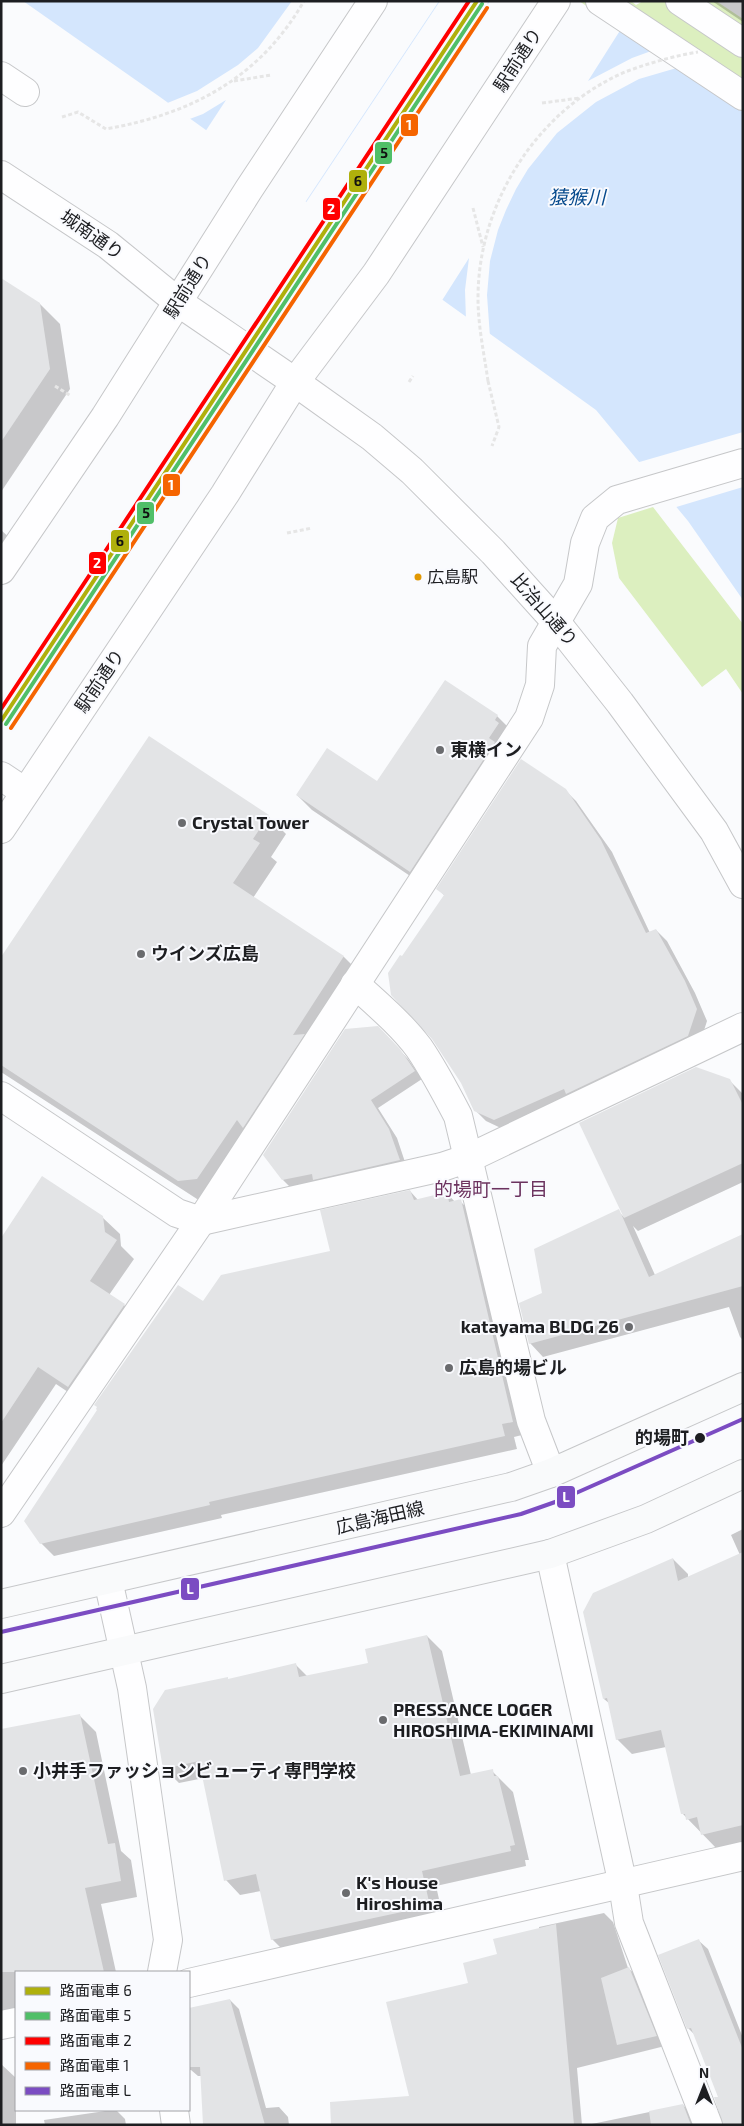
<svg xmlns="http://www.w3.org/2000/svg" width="744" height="2126" viewBox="0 0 744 2126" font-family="'Exo 2','Noto Sans JP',sans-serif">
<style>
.green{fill:#dcefbf}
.water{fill:#d4e6fd}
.pier{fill:#fafbfd}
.shadow{fill:#0003}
.building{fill:#e3e4e6}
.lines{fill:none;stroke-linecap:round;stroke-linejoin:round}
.pedestrian-casing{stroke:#c6c7c9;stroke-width:30}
.minor-casing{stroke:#c6c7c9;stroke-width:30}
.tertiary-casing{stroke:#c6c7c9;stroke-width:30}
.secondary-casing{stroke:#c6c7c9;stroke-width:30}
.path{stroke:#e6e6e6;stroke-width:3;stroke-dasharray:4 2.5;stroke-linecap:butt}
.pedestrian{stroke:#fefeff;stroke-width:28}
.minor{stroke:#fefeff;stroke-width:28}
.tertiary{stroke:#fefeff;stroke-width:28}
.secondary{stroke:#f9fafb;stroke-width:28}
.path-bridge{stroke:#e6e6e6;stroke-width:3;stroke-dasharray:4 2.5;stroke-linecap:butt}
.tram-1-casing{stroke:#f9fafe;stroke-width:8}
.tram-2-casing{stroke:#f9fafe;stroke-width:8}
.tram-3-casing{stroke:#f9fafe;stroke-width:8}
.tram-4-casing{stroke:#f9fafe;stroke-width:8}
.tram-5-casing{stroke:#f9fafe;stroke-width:8}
.tram-1{stroke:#afb00c;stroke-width:4}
.tram-2{stroke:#50bf68;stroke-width:4}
.tram-3{stroke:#f00;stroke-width:4}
.tram-4{stroke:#f56400;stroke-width:4}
.tram-5{stroke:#7b4cc2;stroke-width:4}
.bus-dot{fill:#e19803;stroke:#f9fafe;stroke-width:2}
.poi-dot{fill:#6a6b6e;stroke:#f9fafe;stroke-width:2}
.stop-dot{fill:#1d1e21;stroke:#f9fafe;stroke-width:2}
.labels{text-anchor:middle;stroke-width:4;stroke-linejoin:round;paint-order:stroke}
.bus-label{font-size:17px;fill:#1d1e21;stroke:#f9fafe;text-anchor:start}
.street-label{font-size:18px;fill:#1d1e21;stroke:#f9fafe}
.poi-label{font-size:18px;font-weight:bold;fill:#1d1e21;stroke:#f9fafe;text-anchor:start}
.stop-label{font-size:18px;font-weight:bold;fill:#1d1e21;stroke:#f9fafe;text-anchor:end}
.water-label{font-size:19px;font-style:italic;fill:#05498c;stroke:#f9fafe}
.neighbourhood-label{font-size:19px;fill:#6c335f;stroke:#f9fafe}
.line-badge{stroke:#f9fafe;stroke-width:2}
.badge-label{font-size:14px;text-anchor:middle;font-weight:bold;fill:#fff}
.pale-badge-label{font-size:14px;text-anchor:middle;font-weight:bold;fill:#111}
</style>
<rect width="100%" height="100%" fill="#fafbfd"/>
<g class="green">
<path d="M575 1H631L636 5 643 1H716L743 19V112Z"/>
<path d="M653 507 743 624V694L726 669 702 687 619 578 612 543 618 518Z"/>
</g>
<path class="water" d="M23 1H575L743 112V600L688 521 596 410 160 97Z"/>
<g class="pier">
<path d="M292 1H439L304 204 205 132 226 100 203 114 187 120 165 104 197 91 238 65 258 48Z"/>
<path d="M440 1H489L338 228 305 204Z"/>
<path d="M490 1H579L621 29 588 81 632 58 654 50 680 67 639 79 596 102 557 133 528 169 516 189 506 210 498 230 490 261 487 295 490 337 466 320 465 290 469 258 441 302 339 229Z"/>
<path d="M743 432V487L673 508 636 463Z"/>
</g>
<g class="shadow">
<path d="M712 1H743V22Z"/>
<path d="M1 279 40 304 60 324 70 389 1 492Z"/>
<path d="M1 530 12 540 1 556Z"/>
<path d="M446 682 497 716 512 731 425 886 312 810 297 795 378 783Z"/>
<path d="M565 790 576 801 612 852 650 933 656 930 667 941 695 993 707 1021 699 1046 505 1130 486 1121 475 1110 403 958 445 896 438 889Z"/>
<path d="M268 816 286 834 271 857 277 862 253 898 344 957 362 975 216 1197 197 1199 1 1072V962Z"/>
<path d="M377 1027 408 1059 422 1079 378 1108 397 1138 407 1168 291 1188 283 1180Z"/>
<path d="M729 1080 743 1094V1182L638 1231 633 1226 655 1275 743 1235V1340L740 1337 729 1307 543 1357 530 1343 618 1211 624 1217Z"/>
<path d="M410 1191 418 1200 447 1193 455 1202 460 1201 473 1214 526 1434 514 1437 517 1449 221 1515 222 1518 54 1556 41 1543 204 1303 332 1252Z"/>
<path d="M102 1217 120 1234 121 1246 134 1259 109 1295 124 1305 141 1323 86 1404 56 1384 1 1466V1240Z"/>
<path d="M743 1529V1844L717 1849 683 1814 666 1747 632 1754 617 1739 610 1704 604 1699 673 1559 688 1574V1578L740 1555 731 1535Z"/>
<path d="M427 1636 442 1651 471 1775 492 1771 513 1792 529 1860H525L526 1866 436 1886 444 1921 287 1954 272 1939 261 1891 240 1895 226 1880 204 1778 179 1783 164 1768 229 1680 295 1664 308 1677 369 1664Z"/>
<path d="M79 1715 96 1732 121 1851 131 1860 137 1897 101 1904 116 1972H16V2010L1 2013V1730Z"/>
<path d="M604 1913 613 1922 628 1968 638 1977 665 2046 577 2068 582 2125H366L411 2097 469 1984 498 1955 539 1930V1927Z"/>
<path d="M698 1940 708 1949 743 2038V2125L720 2097 695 2035 688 2028Z"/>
<path d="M230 2000 239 2009 266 2108 279 2107 288 2117 289 2125H204L202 2076H198L191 2070H189V2010Z"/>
<path d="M1 2064 16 2078V2125H1Z"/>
<path d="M683 2105 692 2115 696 2125H587Z"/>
<path d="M112 2110H116L125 2119 126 2125H45L44 2120Z"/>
</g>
<g class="building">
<path d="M1 278 40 303 50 369 1 442Z"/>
<path d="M445 680 498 715 495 720 499 723 489 738 495 742 410 872 296 795 327 748 377 781Z"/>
<path d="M149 736 269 815 253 839 260 843 233 883 344 956 293 1035 305 1034 243 1128 237 1120 197 1179 178 1181 1 1065V957Z"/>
<path d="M521 759 566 789 601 840 646 933 656 929 685 981 697 1009 688 1036 566 1094 564 1089 494 1120 474 1111 461 1083 432 1039 391 995 388 973 400 955 402 956 444 895 436 889Z"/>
<path d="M378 1026 400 1049 415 1071 371 1100 389 1129 400 1160 313 1180 312 1174 282 1180 263 1155 345 1029Z"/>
<path d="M696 1067 730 1079 743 1105V1163L624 1218 579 1123Z"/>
<path d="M42 1176 103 1216 105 1232 117 1240 90 1281 125 1304 68 1387 38 1367 1 1423V1238Z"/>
<path d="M410 1190 414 1200 447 1192 449 1202 461 1199 513 1422 502 1424 505 1436 209 1502 210 1505 40 1544 24 1521 97 1410 96 1409 97 1407 94 1405 178 1285 203 1301 221 1275 330 1251 320 1210Z"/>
<path d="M619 1209 649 1277 743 1234V1286L529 1344 519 1303 542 1293 534 1249Z"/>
<path d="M743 1552V1825L701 1835 697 1817 686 1820 685 1814H681L661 1730 616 1740 607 1698 603 1699 583 1612 593 1593 673 1558 678 1581Z"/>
<path d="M427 1635 460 1776 493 1769 494 1776H498L515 1845 510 1846 511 1851 422 1871 430 1906 271 1940 256 1874 224 1881 199 1761 163 1769 153 1709 165 1690 228 1677V1679L296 1663 299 1677 368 1663 365 1649Z"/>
<path d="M80 1714 108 1844 115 1843 121 1881 85 1888 104 1972H1V1729Z"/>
<path d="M556 1924 574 2125H331L330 2102 409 2096 386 2002 468 1983 463 1963 497 1954 493 1939Z"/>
<path d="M699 1939 743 2050V2125H723L714 2097H718L691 2028 687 2029 658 1955Z"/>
<path d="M629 1967 657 2036 617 2045 601 1978Z"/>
<path d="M230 1999 265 2125H203L200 2067H189V2008Z"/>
<path d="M683 2104 691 2125H651L649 2111Z"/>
</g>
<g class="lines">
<g class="pedestrian-casing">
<g id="pedestrian">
<path d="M600 1 743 96"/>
<path d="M680 1 743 43"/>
<path d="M1 76 25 92"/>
</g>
</g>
<g class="minor-casing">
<g id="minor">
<path d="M1 776 25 792"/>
<path d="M355 984C377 1004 401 1024 419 1048 434 1070 446 1093 458 1116L531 1421 551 1473"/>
<path d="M1 1096 177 1213 201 1221 442 1167 469 1158 743 1027"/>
<path d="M1 1513 201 1221 529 718 540 685 542 646 578 584 585 543 595 518 617 500 743 463"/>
<path d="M550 1554 623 1885 629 1923 708 2125"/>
<path d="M108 1580 132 1688 168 1940 162 1972"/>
<path d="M189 1983 743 1856"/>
<path d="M1 2025 16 2022"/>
<path d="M174 2110 176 2125"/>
</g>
</g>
<g class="tertiary-casing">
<g id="tertiary">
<path d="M1 175 108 245 178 302 295 382 372 437 412 471 493 552 556 622 620 703 714 831 743 884"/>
<path d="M1 570 105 417 249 189 373 1"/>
<path d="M1 829 225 494 295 382 376 274 556 1"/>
</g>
</g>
<g class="secondary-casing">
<g id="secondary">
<path d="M1 1604 511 1487 551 1473 743 1387"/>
<path d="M1 1679 550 1554 646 1519 743 1474"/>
</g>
</g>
<g class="path">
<path d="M234 81 271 75"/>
<path d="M542 103 580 98"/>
<path d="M62 117 78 112 106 129C191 114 260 78 304 1"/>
<path d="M473 208 483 247"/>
<path d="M488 381 499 427 492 446"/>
<path d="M409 382 413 376"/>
<path d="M55 386 71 396"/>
<path d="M287 533 312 528"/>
</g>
<use href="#pedestrian" class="pedestrian"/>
<use href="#minor" class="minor"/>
<use href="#tertiary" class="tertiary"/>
<use href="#secondary" class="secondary"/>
<path class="path-bridge" d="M488 381C484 353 478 326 478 298 478 203 537 110 625 72 649 63 674 56 698 52"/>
<g class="tram-1-casing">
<path id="tram-1" d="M1 721 477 1"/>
</g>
<g class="tram-2-casing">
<path id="tram-2" d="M6 724 482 4"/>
</g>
<g class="tram-3-casing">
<path id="tram-3" d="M1 709 469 1"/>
</g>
<g class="tram-4-casing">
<path id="tram-4" d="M11 728 487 8"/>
</g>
<g class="tram-5-casing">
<path id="tram-5" d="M1 1632 521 1514 558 1501 743 1419"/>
</g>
<use href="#tram-1" class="tram-1"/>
<use href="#tram-2" class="tram-2"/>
<use href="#tram-3" class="tram-3"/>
<use href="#tram-4" class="tram-4"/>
<use href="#tram-5" class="tram-5"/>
</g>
<circle class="bus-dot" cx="418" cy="577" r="4.5"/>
<g class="poi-dot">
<circle cx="440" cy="750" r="5"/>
<circle cx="182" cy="823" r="5"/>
<circle cx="141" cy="954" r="5"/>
<circle cx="629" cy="1327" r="5"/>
<circle cx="449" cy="1368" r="5"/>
<circle cx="383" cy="1720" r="5"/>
<circle cx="23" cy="1771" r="5"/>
<circle cx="346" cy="1893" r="5"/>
</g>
<circle class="stop-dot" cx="700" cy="1438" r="6"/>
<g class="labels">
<g class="bus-label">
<text x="427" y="583">広島駅</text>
</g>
<g class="street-label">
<text transform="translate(518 60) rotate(-57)" y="6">駅前通り</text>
<text transform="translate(92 235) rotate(35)" y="6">城南通り</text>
<text transform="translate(188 286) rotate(-58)" y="6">駅前通り</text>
<text transform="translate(544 610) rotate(49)" y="6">比治山通り</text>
<text transform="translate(100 681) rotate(-56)" y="6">駅前通り</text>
<text transform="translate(380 1518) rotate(-13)" y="6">広島海田線</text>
</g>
<g class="poi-label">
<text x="450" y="756">東横イン</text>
<text x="192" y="829">Crystal Tower</text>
<text x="151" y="960">ウインズ広島</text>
<text x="619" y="1333" text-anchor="end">katayama BLDG 26</text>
<text x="459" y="1374">広島的場ビル</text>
<text x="393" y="1716">PRESSANCE LOGER<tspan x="393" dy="21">HIROSHIMA-EKIMINAMI</tspan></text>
<text x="33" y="1777">小井手ファッションビューティ専門学校</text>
<text x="356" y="1889">K's House<tspan x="356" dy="21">Hiroshima</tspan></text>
</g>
<g class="stop-label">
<text x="689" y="1444">的場町</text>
</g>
<g class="water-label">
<text x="577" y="204">猿猴川</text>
</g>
<g class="neighbourhood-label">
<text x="491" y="1196">的場町一丁目</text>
</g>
</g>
<g class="line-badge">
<rect x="400" y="113" width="19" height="24" rx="5" fill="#f56400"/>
<rect x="374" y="141" width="19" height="24" rx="5" fill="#50bf68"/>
<rect x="348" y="169" width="20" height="24" rx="5" fill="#afb00c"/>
<rect x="322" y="197" width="19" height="24" rx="5" fill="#f00"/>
<rect x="162" y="473" width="19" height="24" rx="5" fill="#f56400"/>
<rect x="136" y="501" width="19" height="24" rx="5" fill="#50bf68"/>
<rect x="110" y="529" width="20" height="24" rx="5" fill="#afb00c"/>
<rect x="88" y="551" width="19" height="24" rx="5" fill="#f00"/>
<rect x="556" y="1485" width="20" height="24" rx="5" fill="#7b4cc2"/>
<rect x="180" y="1577" width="20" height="24" rx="5" fill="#7b4cc2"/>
</g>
<g class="badge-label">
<text x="409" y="130">1</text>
<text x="331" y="214">2</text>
<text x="171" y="490">1</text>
<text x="97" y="568">2</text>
<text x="566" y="1502">L</text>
<text x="190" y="1594">L</text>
</g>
<g class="pale-badge-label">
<text x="384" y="158">5</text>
<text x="358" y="186">6</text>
<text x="146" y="518">5</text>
<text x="120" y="546">6</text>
</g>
<rect width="744" height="2126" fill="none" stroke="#1d1e21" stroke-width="5"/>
<rect x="15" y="1971" width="175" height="140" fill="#f9fafe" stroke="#a1a2a6"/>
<rect x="25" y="1987" width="25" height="8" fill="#afb00c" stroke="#a1a2a6"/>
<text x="60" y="1996" font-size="15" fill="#1d1e21">路面電車 6</text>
<rect x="25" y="2012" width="25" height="8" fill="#50bf68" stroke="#a1a2a6"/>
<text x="60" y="2021" font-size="15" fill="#1d1e21">路面電車 5</text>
<rect x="25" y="2037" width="25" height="8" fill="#ff0000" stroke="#a1a2a6"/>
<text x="60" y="2046" font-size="15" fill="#1d1e21">路面電車 2</text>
<rect x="25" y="2062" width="25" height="8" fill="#f56400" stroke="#a1a2a6"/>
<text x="60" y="2071" font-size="15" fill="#1d1e21">路面電車 1</text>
<rect x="25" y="2087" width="25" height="8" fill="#7b4cc2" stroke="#a1a2a6"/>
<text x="60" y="2096" font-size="15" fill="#1d1e21">路面電車 L</text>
<g transform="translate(704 2086)" stroke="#f9fafe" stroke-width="4" paint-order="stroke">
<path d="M0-4L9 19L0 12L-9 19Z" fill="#1d1e21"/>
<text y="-8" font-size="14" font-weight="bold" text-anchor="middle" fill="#1d1e21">N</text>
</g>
</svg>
